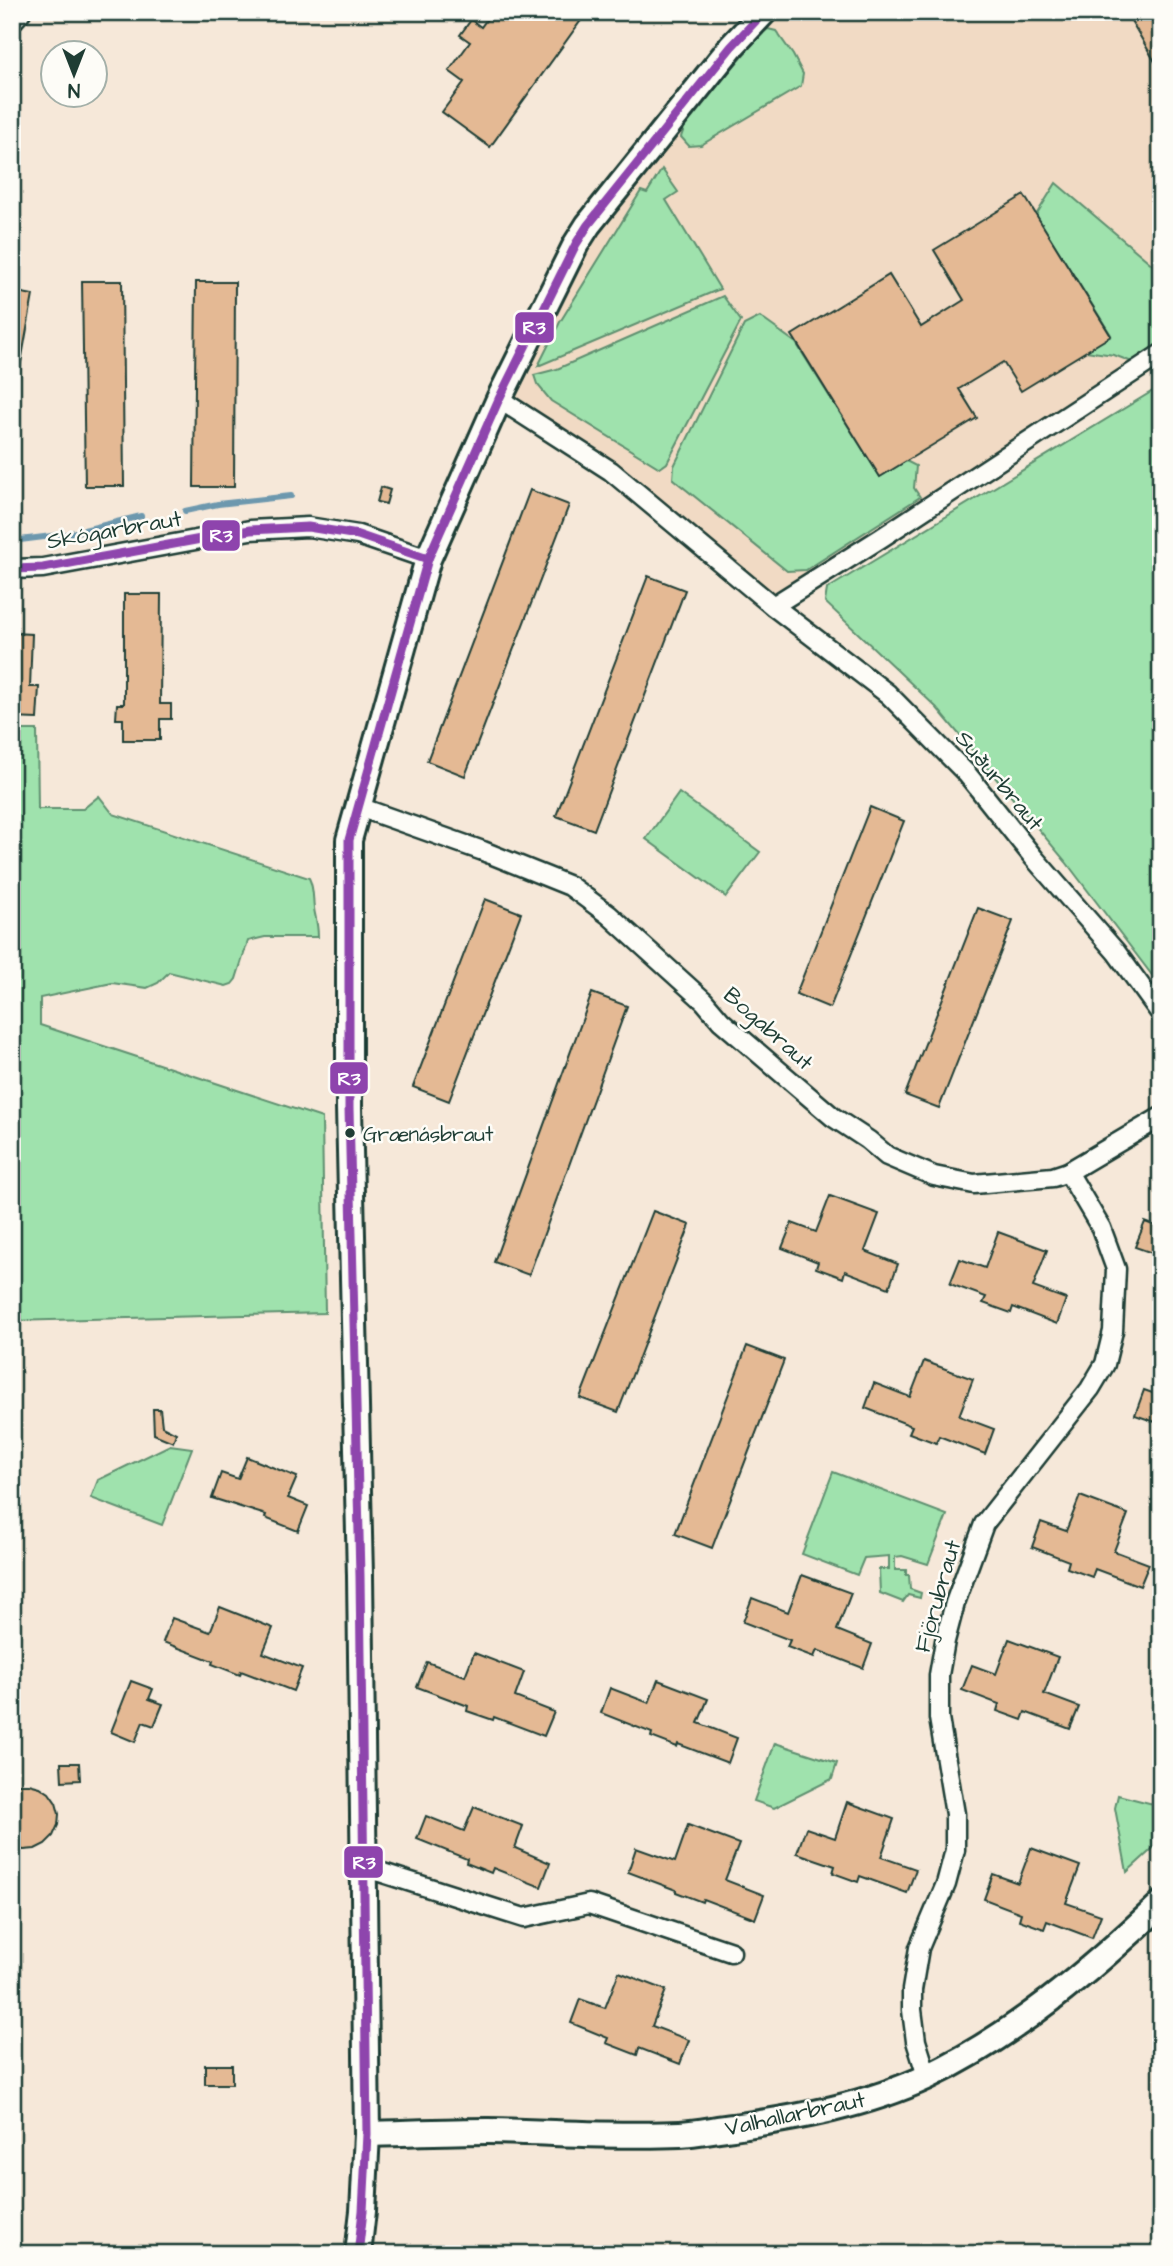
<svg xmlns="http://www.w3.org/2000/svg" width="1173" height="2266" viewBox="0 0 1173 2266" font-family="'Architects Daughter',sans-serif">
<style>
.built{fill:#f1dac4}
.green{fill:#9fe2ad;stroke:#5f9070;stroke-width:2}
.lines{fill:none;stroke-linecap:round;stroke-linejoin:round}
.stream{stroke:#6d98ae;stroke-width:6}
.building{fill:#e4b994;stroke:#1f3d34;stroke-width:2}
.street-casing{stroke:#1f3d34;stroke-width:23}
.secondary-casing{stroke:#1f3d34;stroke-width:30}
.street{stroke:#fdfcf7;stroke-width:18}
.secondary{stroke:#fdfcf7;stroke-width:24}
.bus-1-casing{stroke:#fdfcf7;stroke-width:14}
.bus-1{stroke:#8e44ad;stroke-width:9}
.bus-dot{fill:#1f3d34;stroke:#fdfcf7;stroke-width:2.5}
.labels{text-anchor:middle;stroke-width:5;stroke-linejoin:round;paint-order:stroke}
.bus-label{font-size:21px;fill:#1f3d34;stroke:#fdfcf7;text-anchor:start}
.street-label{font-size:23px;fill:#1f3d34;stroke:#fdfcf7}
.line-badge{stroke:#fdfcf7;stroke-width:2.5}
.badge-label{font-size:19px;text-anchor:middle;font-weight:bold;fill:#fff}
</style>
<rect width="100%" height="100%" fill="#f6e8d9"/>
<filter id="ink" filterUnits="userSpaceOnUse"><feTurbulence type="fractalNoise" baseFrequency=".0143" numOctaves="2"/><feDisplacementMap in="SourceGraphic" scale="14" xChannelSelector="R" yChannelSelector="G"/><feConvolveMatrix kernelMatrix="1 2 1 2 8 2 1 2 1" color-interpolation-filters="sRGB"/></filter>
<g filter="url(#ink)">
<path class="built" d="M764 12H1161V354L773 606 611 471 499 399 576 244Z"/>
<g class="green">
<path d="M768 29 776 31 793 55 803 74 801 86 701 145 689 146 681 137 686 123 760 35Z"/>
<path d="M662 169 678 192 666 200 720 289 538 366 560 322 641 191 647 193Z"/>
<path d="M1056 183 1161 272V349L1141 361 1132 362 1114 355 1085 351 1111 335 1036 215Z"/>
<path d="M723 296 741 321 667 463 660 468 551 401 537 384 534 375 557 369Z"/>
<path d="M760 317 796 343 880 477 906 461 916 466 914 488 920 497 806 570 787 571 673 479 674 466 744 325Z"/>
<path d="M1161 386V987L1066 862 937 708 825 602 827 589Z"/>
<path d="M12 730H37L38 809H83L99 796 113 814 309 878C315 890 312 901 315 914 317 923 318 927 318 937H265L248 941 236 979 232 984 226 986 169 972 158 983 147 988 112 983 40 998V1025L322 1118 325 1313 12 1321Z"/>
<path d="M679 793 760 852 726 897 646 839Z"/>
<path d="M170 1445 192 1448 162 1525 91 1498 98 1480Z"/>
<path d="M833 1472 947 1515 928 1564 902 1556 895 1557V1570H906V1575H909L910 1589 921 1593 920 1598 908 1595 903 1602 880 1593 879 1569H889V1556L864 1558 857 1575 802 1554Z"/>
<path d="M775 1743 837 1763 832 1779 774 1808 754 1801Z"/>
<path d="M1118 1795 1161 1806V1841L1127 1872 1115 1808Z"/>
</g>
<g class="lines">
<g class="stream">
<path d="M185 511 218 504 291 496"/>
<path d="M12 539 20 540 68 534 141 516"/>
</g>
</g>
<g class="building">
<path d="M492 12H587L490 147 442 112 464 82 449 71 470 42 460 35 471 20 481 27Z"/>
<path d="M1126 12H1161V72Z"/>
<path d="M1024 195 1111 336 1021 391 1003 362 959 389 977 418 880 477 792 335 889 275 921 327 964 300 934 250Z"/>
<path d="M82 281H122L124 486H85Z"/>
<path d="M196 282H235L234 487H194Z"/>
<path d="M12 291 33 295 12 413Z"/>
<path d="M381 487 390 490 386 504 377 502Z"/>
<path d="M530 490 569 505 465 776 427 761Z"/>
<path d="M648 576 685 590 594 830 556 816Z"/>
<path d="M124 594H161L160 704H171V719H160V740H123V719H116L117 704H124Z"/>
<path d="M12 633 32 634 30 687H39L37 719 12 718Z"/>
<path d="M870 807 904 821 830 1008 796 994Z"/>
<path d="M485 899 521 913 449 1101 413 1087Z"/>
<path d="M978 908 1013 921 939 1108 905 1095Z"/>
<path d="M592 993 627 1006 529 1275 494 1262Z"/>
<path d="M830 1196 879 1214 865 1251 898 1264 889 1288 845 1271 843 1278 816 1268 818 1262 782 1248 792 1223 816 1232Z"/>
<path d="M653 1211 690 1225 618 1412 580 1398Z"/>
<path d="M1145 1222 1161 1228V1256L1135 1247Z"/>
<path d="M998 1232 1047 1250 1033 1287 1066 1299 1057 1324 1013 1307 1011 1313 983 1303 986 1297 950 1284 960 1259 985 1268Z"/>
<path d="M747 1346 784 1360 712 1548 675 1534Z"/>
<path d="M924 1361 973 1379 959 1416 994 1429 985 1454 939 1436 936 1443 909 1433 912 1426 865 1408 874 1383 910 1397Z"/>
<path d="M1144 1390 1161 1396V1424L1135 1415Z"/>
<path d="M153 1409H160L162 1426 176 1433 173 1442 154 1434Z"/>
<path d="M247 1457 297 1477 288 1498 308 1506 298 1531 265 1518 266 1515 212 1498 221 1473 238 1479Z"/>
<path d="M1080 1496 1128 1514 1114 1551 1149 1564 1140 1586 1095 1569 1092 1577 1067 1568 1069 1561 1032 1547 1041 1522 1066 1531Z"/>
<path d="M802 1575 851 1593 837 1630 872 1644 863 1668 817 1650 814 1657 787 1647 790 1640 743 1622 752 1598 788 1612Z"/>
<path d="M220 1607 273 1628 263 1653 302 1668 293 1691 241 1671 240 1675 212 1664 213 1661 163 1642 172 1618 210 1632Z"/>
<path d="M1009 1639 1058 1657 1044 1694 1079 1707 1070 1729 1025 1712 1022 1720 997 1711 999 1704 962 1690 972 1665 996 1674Z"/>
<path d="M474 1653 524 1672 515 1697 554 1712 544 1736 494 1717 493 1720 467 1711 468 1706 417 1687 427 1662 465 1676Z"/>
<path d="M658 1680 708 1699 698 1723 737 1738 728 1763 678 1744 677 1747 651 1737 652 1733 601 1713 610 1688 649 1703Z"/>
<path d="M131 1681 153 1689 149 1699 163 1704 154 1726 143 1722 135 1742 111 1732Z"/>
<path d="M61 1763H79L80 1780 62 1781Z"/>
<path d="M17 1784H29L40 1787 49 1793 56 1803 59 1814 58 1825 53 1836 45 1844 35 1849 24 1850 12 1848V1787Z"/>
<path d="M847 1802 894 1819 881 1857 916 1869 907 1893 860 1876 858 1882 833 1873 835 1866 797 1853 806 1828 835 1838Z"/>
<path d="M474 1807 523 1826 515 1848 550 1863 541 1887 493 1868 491 1873 466 1863 467 1859 417 1839 426 1816 464 1831Z"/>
<path d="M688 1825 739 1844 725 1880 764 1895 755 1919 703 1899 702 1902 676 1892V1890L628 1872 636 1848 675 1862Z"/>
<path d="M1031 1848 1080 1866 1066 1903 1101 1915 1092 1938 1047 1921 1044 1929 1019 1920 1021 1913 984 1899 993 1874 1018 1883Z"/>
<path d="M619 1972 666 1990 652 2026 689 2040 680 2064 639 2048 637 2055 606 2043 608 2038 571 2023 580 1999 605 2008Z"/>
<rect x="205" y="2065" width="27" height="19"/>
</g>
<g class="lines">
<g class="street-casing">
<g id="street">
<path d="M12 22 21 12"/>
<path d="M499 399 611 471 773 606 888 694 967 774 1034 858 1116 952 1161 1014"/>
<path d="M12 569 43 568 250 530 308 527 358 535 428 559"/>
<path d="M773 606 881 538 1161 354"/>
<path d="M359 807 483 851 570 886 609 915 704 1001 721 1021 833 1117 868 1140 887 1156 934 1176 974 1184 1053 1177 1068 1172 1161 1117"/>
<path d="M364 1867 524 1918 589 1904 731 1952"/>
<path d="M927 2076 916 2041 912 2010V1990L919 1948 946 1884 955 1850V1814L939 1718V1675L945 1641 955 1603 984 1524 1090 1389 1105 1364 1113 1331 1116 1269 1101 1228 1068 1172"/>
</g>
</g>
<g class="secondary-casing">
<g id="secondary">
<path d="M367 2134C408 2133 449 2131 489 2131 553 2132 617 2137 680 2134 698 2133 715 2129 733 2127 798 2118 867 2105 927 2077 1015 2035 1091 1970 1161 1904"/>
<path d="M358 2254 363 2211 367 2134 360 1576 349 1108V840L428 559 499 399 576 244 588 225 731 47 764 12"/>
</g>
</g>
<use href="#street" class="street"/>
<use href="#secondary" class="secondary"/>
<g class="bus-1-casing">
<g id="bus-1">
<path d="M12 569 43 568 250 530 308 527 358 535 428 559"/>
<path d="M358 2254 363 2211 367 2134 360 1576 349 1108V840L428 559 499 399 576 244 588 225 731 47 764 12"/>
</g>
</g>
<use href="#bus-1" class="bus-1"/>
</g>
</g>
<circle class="bus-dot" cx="350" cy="1133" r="6"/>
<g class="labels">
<g class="bus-label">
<text x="363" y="1141">Grænásbraut</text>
</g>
<g class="street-label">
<text transform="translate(114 529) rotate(-10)" y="8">Skógarbraut</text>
<text transform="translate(1000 780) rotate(50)" y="8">Suðurbraut</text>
<text transform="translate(769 1028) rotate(42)" y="8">Bogabraut</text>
<text transform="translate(937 1596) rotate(-74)" y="8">Fjörubraut</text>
<text transform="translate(795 2113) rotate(-12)" y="8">Valhallarbraut</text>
</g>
</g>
<g class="line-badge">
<rect x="514" y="311" width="41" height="33" rx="7" fill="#8e44ad"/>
<rect x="201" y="519" width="40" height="33" rx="7" fill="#8e44ad"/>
<rect x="329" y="1061" width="40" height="34" rx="7" fill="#8e44ad"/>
<rect x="343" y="1845" width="41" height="34" rx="7" fill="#8e44ad"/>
</g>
<g class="badge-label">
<text x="534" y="334">R3</text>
<text x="221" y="542">R3</text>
<text x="349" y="1085">R3</text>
<text x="364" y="1869">R3</text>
</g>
<rect width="1173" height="2266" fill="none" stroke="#fdfcf7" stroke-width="42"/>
<rect x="21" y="21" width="1131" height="2224" fill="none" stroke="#1f3d34" stroke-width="2.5" filter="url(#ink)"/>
<g transform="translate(74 74) rotate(180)"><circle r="33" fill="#fdfcf7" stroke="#a4b0a9" stroke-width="2"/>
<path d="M0-5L12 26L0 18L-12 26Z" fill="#1f3d34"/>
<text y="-10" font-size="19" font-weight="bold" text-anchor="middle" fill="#1f3d34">N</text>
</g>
</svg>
